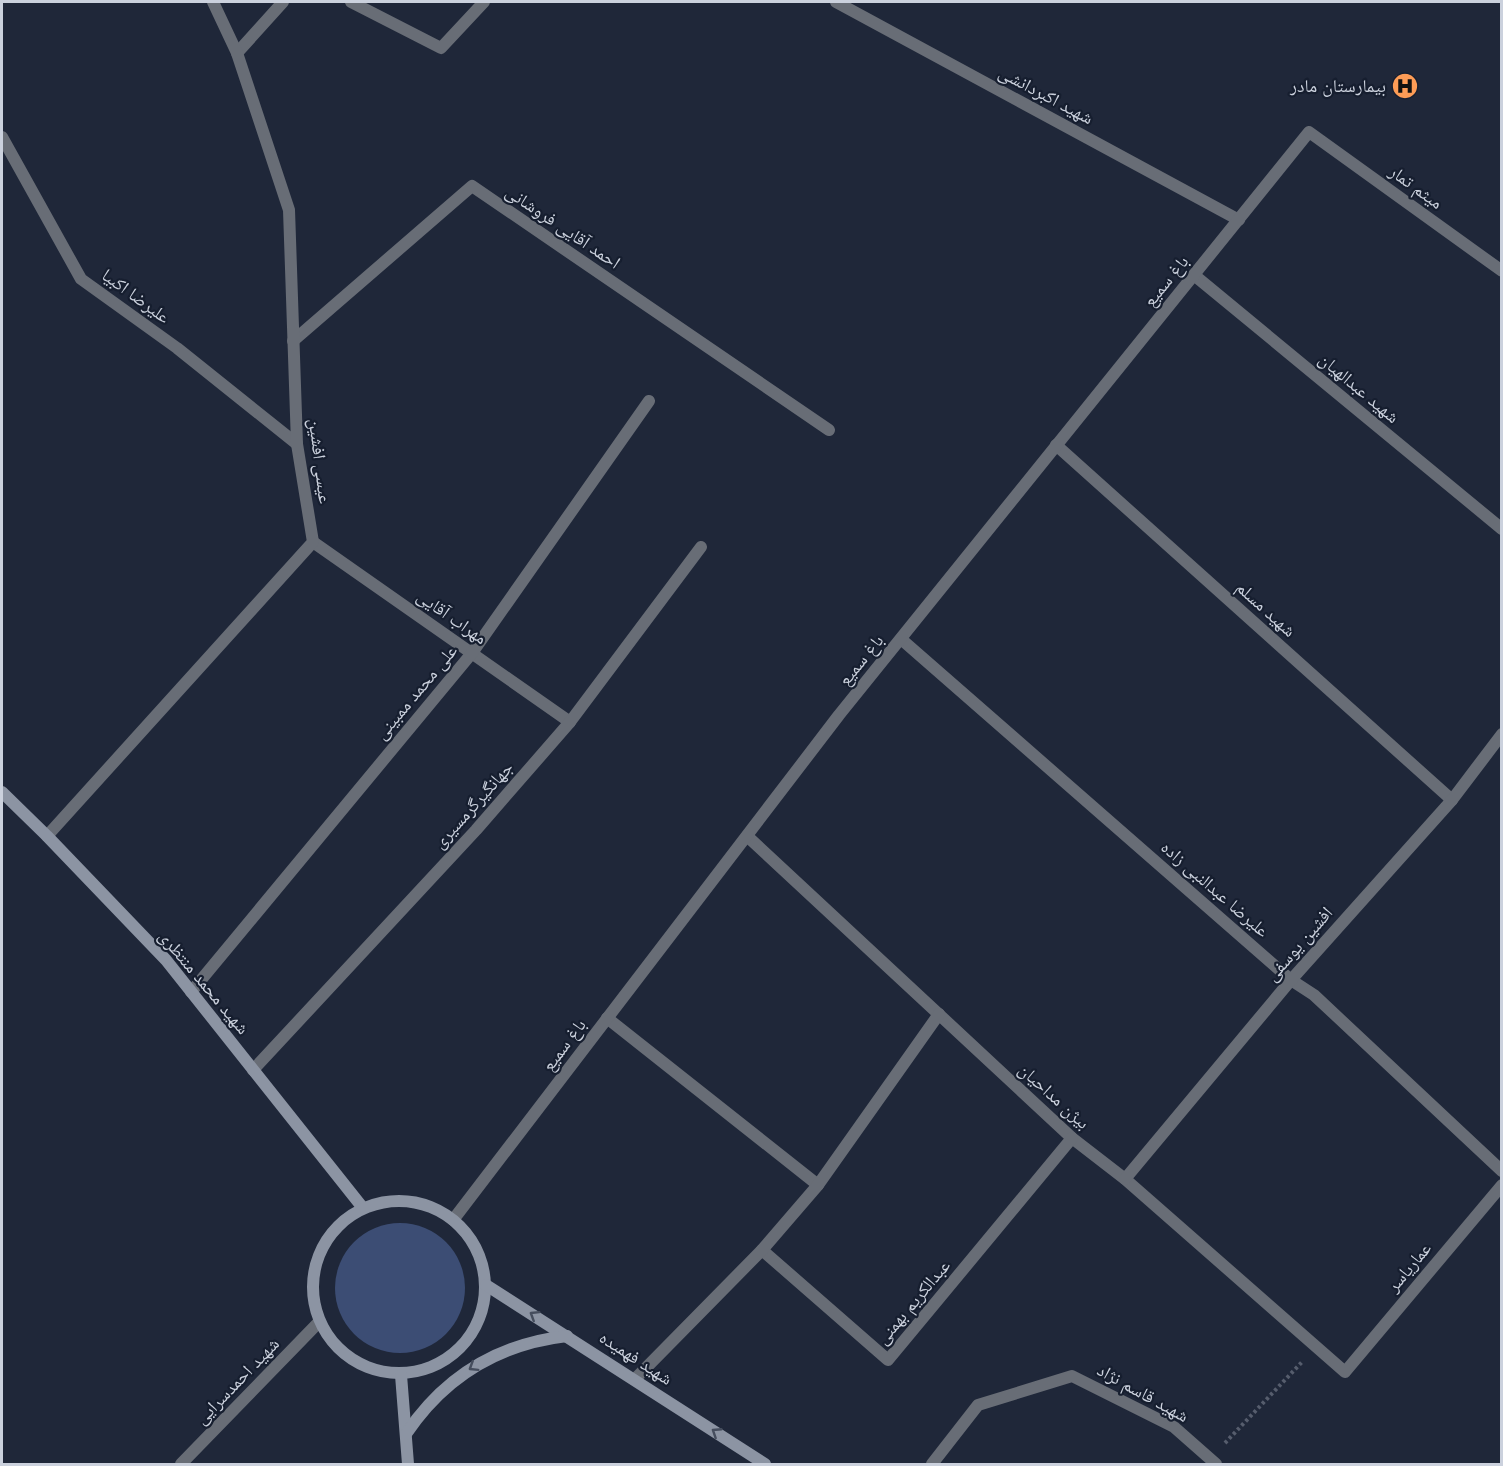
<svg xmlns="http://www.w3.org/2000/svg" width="1503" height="1466" viewBox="0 0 1503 1466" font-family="Arial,'Noto Naskh Arabic',sans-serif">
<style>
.green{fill:#3c4d74}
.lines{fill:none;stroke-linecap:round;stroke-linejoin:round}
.path{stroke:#565d6d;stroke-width:4;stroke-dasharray:3 3;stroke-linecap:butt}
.minor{stroke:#686d76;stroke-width:12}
.secondary{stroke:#8c94a3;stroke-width:12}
.oneway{stroke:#454d5d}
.labels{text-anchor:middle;stroke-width:4.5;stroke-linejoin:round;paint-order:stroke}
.poi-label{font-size:18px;fill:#cbd1dd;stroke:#161e2f;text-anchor:end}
.street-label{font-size:18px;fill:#cbd1dd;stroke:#161e2f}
</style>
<rect width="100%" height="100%" fill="#1f2739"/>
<circle class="green" cx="400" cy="1288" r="65"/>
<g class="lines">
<path class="path" d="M1225 1443 1302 1362"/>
<g class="minor">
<path d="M351 2 441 48 484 2"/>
<path d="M836 2 1239 220"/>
<path d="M237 53 283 2"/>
<path d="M2 137 81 279 177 348 297 444"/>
<path d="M1194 275 1502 529"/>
<path d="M293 341 472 186 829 430"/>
<path d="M1056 445 1452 800"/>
<path d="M313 542 570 722"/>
<path d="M901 639 1291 980 1314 995 1502 1171"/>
<path d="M47 836 313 542 297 444 289 210 237 53 213 2"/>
<path d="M747 836 1072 1138 1125 1179 1345 1372 1502 1185"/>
<path d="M191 992 472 653 649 401"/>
<path d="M607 1018 818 1185"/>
<path d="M253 1070 476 830 570 722 701 547"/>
<path d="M1125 1179 1291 980 1452 800 1502 734"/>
<path d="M453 1220 839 715 1309 132 1502 271"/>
<path d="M762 1250 888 1360 1072 1138"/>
<path d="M635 1379 762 1250 818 1185 939 1014"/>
<path d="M181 1464 318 1323"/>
<path d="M932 1464 978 1405 1072 1376 1174 1427 1216 1464"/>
</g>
<g class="secondary">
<path d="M2 792 47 836 166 960 363 1208"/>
<circle cx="399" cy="1287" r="86"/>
<path d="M486 1285 765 1464"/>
<path d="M401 1375 408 1464"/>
<path d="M406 1434C445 1376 498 1344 567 1336"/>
</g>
</g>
<defs><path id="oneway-chevron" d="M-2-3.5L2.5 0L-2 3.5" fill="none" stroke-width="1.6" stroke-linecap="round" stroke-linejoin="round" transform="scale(1.5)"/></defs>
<g class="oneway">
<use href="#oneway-chevron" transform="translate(534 1315) rotate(-148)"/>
<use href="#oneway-chevron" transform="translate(473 1367) rotate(148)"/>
<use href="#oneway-chevron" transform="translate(716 1432) rotate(-147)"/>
</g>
<defs>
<g id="hospital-disc" transform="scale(1.35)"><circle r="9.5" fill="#fd9c56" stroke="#161e2f"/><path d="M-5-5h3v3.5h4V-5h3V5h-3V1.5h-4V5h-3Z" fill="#111"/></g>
</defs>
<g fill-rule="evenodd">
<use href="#hospital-disc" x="1405" y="86"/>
</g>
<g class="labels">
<g class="poi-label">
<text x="1386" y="92">بیمارستان مادر</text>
</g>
<g class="street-label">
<text transform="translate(1046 95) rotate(28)" y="6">شهید اکبردانشی</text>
<text transform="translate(1416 187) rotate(36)" y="6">میثم تمار</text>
<text transform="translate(563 227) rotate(34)" y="6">احمد آقایی فروشانی</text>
<text transform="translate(1166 281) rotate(-51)" y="6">باغ سمیع</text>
<text transform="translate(136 296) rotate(36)" y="6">علیرضا اکبیا</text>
<text transform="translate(1359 388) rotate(40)" y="6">شهید عبدالهیان</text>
<text transform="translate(320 461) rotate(83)" y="6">عیسی افشین</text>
<text transform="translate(1266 609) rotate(42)" y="6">شهید مسلم</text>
<text transform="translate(452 617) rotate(35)" y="6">مهراب آقایی</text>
<text transform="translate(861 660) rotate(-51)" y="6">باغ سمیع</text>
<text transform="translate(416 692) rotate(-50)" y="6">علی محمد ممبینی</text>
<text transform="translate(473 805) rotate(-48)" y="6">جهانگیرگرمسیری</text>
<text transform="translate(1215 889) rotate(41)" y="6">علیرضا عبدالنبی زاده</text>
<text transform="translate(1299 944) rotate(-49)" y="6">افشین یوسفی</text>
<text transform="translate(204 982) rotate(50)" y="6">شهید محمد منتظری</text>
<text transform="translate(564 1045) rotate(-53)" y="6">باغ سمیع</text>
<text transform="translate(1054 1096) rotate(42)" y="6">بیژن مداحیان</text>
<text transform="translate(1409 1267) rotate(-50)" y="6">عماریاسر</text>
<text transform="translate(913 1302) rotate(-50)" y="6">عبدالکریم بهمنی</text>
<text transform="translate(636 1358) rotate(33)" y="6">شهید فهمیده</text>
<text transform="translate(237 1381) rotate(-46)" y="6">شهید احمدسرایی</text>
<text transform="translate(1143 1393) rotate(29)" y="6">شهید قاسم نژاد</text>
</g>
</g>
<rect width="1503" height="1466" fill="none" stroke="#cbd1dd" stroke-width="6"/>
</svg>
